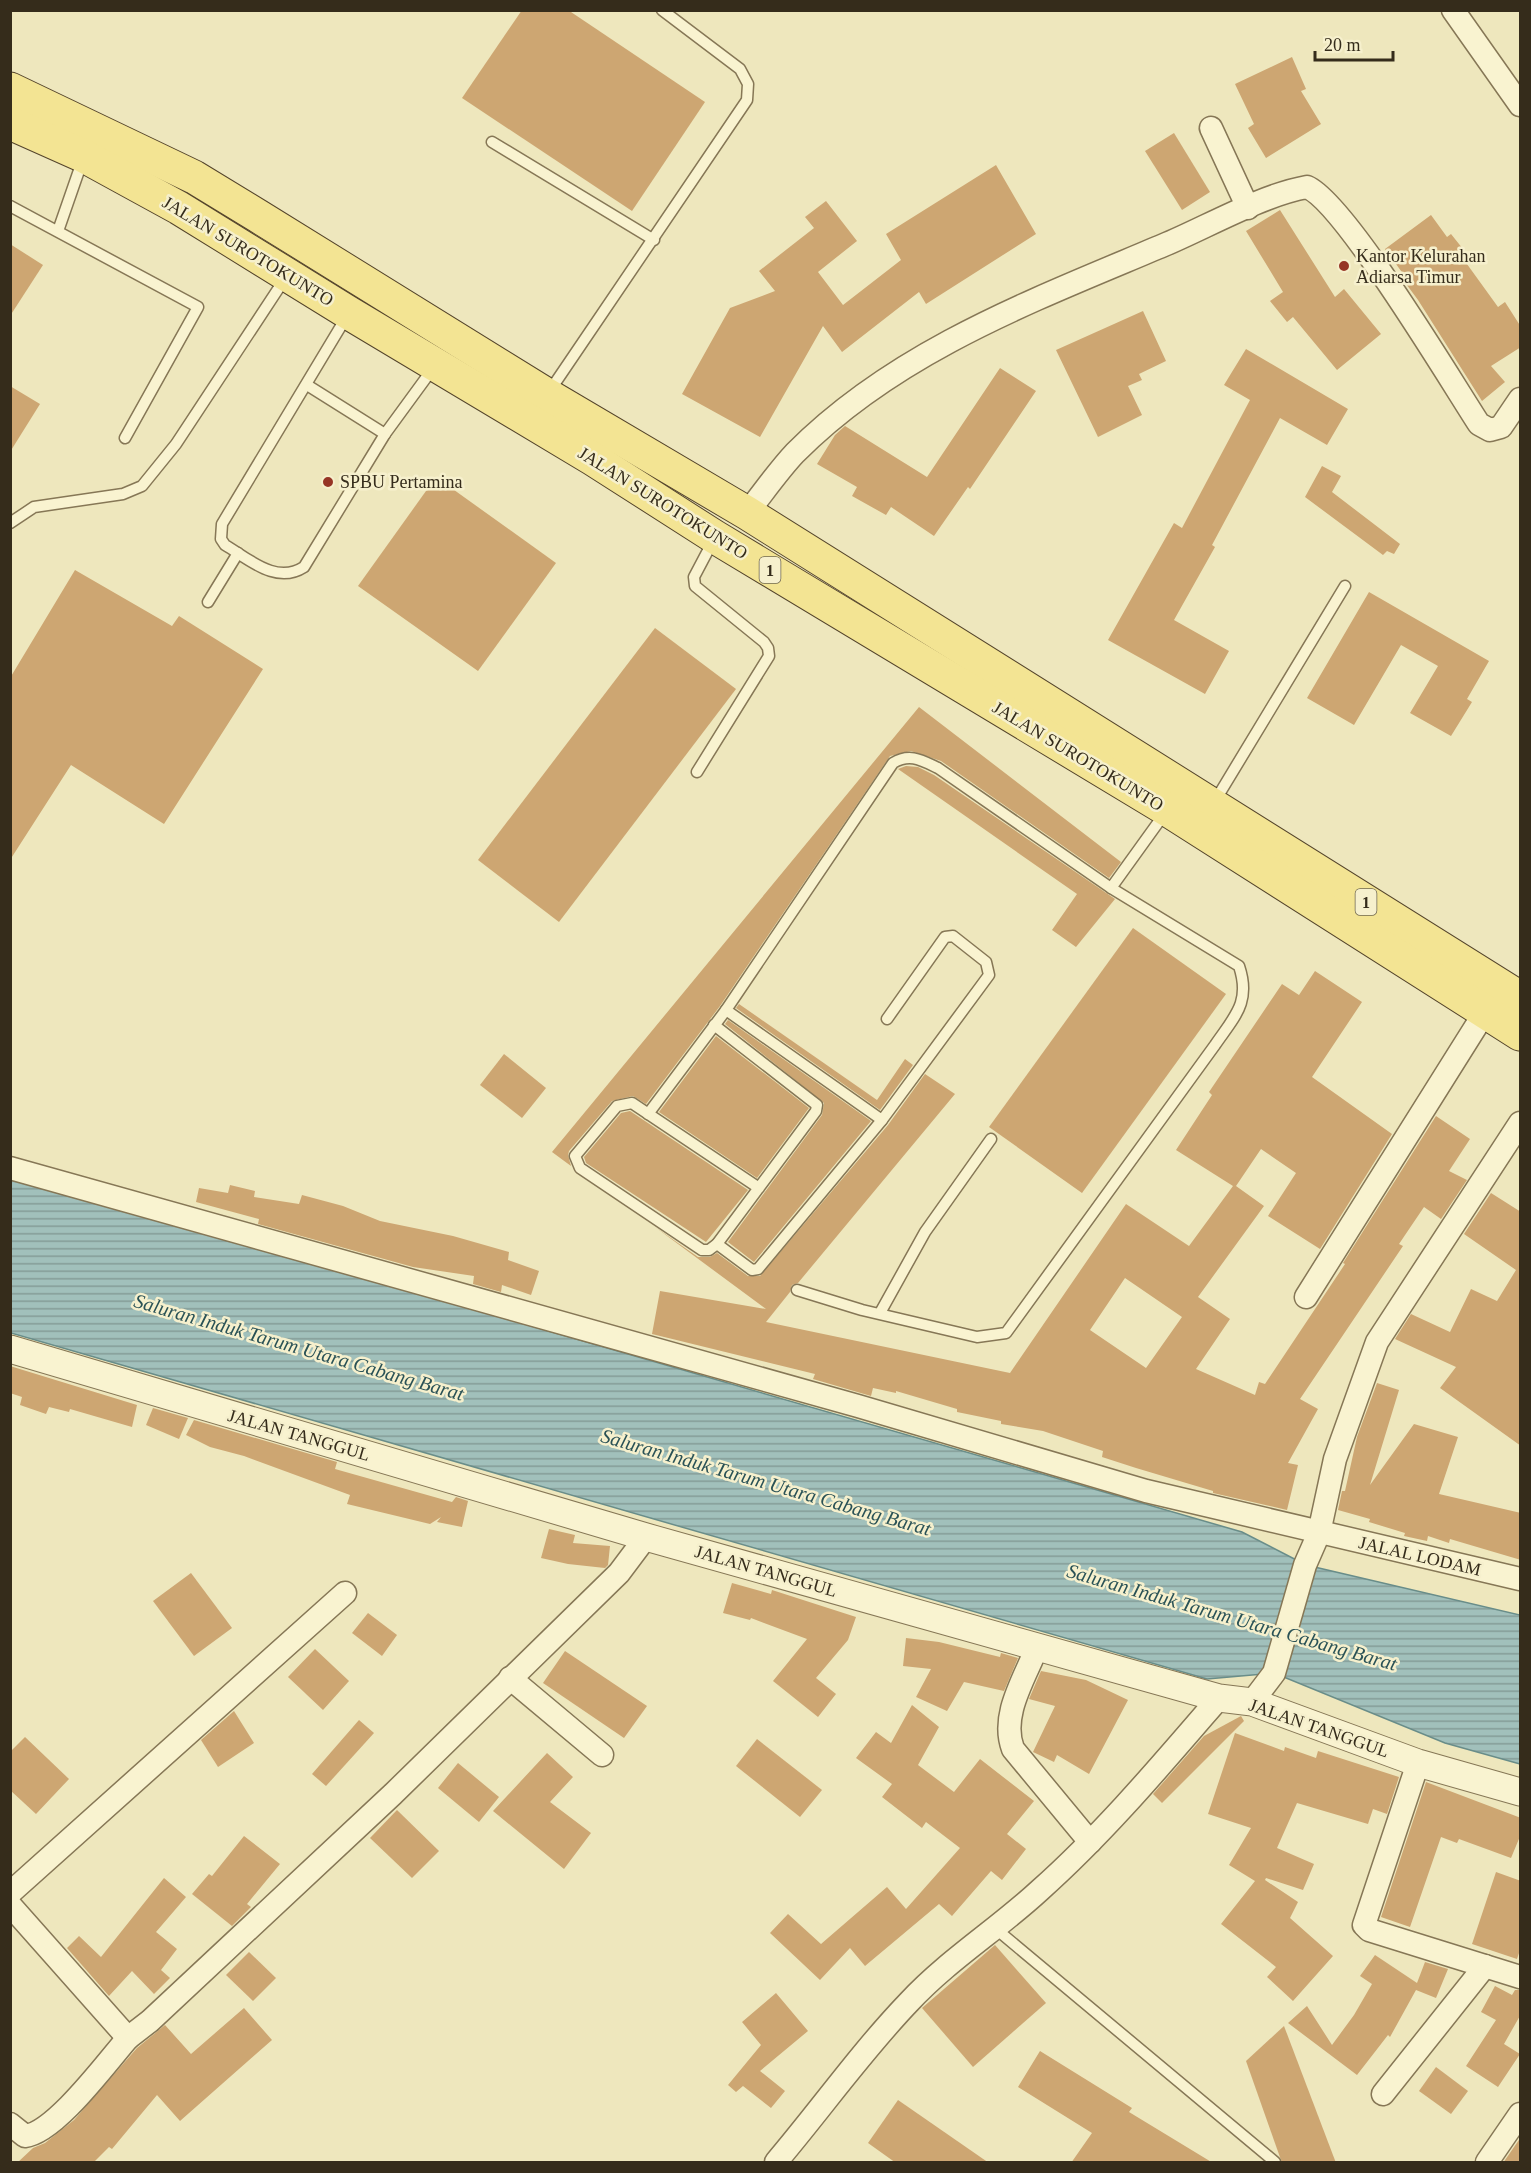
<svg xmlns="http://www.w3.org/2000/svg" width="1531" height="2173" viewBox="0 0 1531 2173" font-family="'Times New Roman',serif">
<style>
.water{fill:url(#water-rules);stroke:#698d89;stroke-width:1.5}
.building{fill:#cda672;fill-rule:evenodd}
.lines{fill:none;stroke-linecap:round;stroke-linejoin:round}
.service-casing{stroke:#867756;stroke-width:13}
.minor-casing{stroke:#867756;stroke-width:25}
.tertiary-casing{stroke:#867756;stroke-width:29}
.primary-casing{stroke:#54442b;stroke-width:35}
.service{stroke:#f9f3d0;stroke-width:10}
.minor{stroke:#f9f3d0;stroke-width:22}
.tertiary{stroke:#f9f3d0;stroke-width:27}
.primary{stroke:#f3e493;stroke-width:33}
.poi-dot{fill:#963525;stroke:#f6f0cd;stroke-width:2}
.labels{text-anchor:middle;stroke-width:5;stroke-linejoin:round;paint-order:stroke}
.shield{fill:#f6f0cd;stroke:#6f6750;stroke-width:1.5}
.shield-label{font-size:16px;font-weight:bold;fill:#352c1b}
.street-label{font-size:18px;fill:#352c1b;stroke:#f6f0cd}
.poi-label{font-size:18px;fill:#352c1b;stroke:#f6f0cd;text-anchor:start}
.water-label{font-size:20px;font-style:italic;fill:#2a5256;stroke:#f6f0cd}
</style>
<defs>
<pattern id="water-rules" width="6" height="5" patternUnits="userSpaceOnUse" patternTransform="scale(1.5)"><rect width="6" height="5" fill="#a1c0bb"/><path d="M0 2.5h6" fill="none" stroke="#849c97"/></pattern>
</defs>
<rect width="100%" height="100%" fill="#eee7bd"/>
<path class="water" d="M10 1175 1242 1532 1306 1565 1520 1615V1764L1445 1743 1274 1673 1207 1679 11 1333Z"/>
<g class="building">
<path d="M522 10H568L705 102 632 211 462 98Z"/>
<path d="M1292 57 1306 89 1301 91 1321 124 1266 158 1248 128 1254 124 1235 84Z"/>
<path d="M1174 133 1210 192 1182 210 1145 151Z"/>
<path d="M996 165 1036 234 926 304 919 292 842 352 823 326 760 437 682 394 730 308 775 291 759 271 814 228 805 217 826 201 857 241 818 272 843 305 901 260 886 234Z"/>
<path d="M1280 210 1335 297 1344 289 1381 334 1337 370 1293 317 1287 322 1270 301 1283 292 1246 231Z"/>
<path d="M1431 215 1447 237 1451 234 1463 249 1459 253 1498 307 1505 302 1521 327V347L1491 366 1505 382 1482 401 1418 300 1401 277 1404 275 1385 249Z"/>
<path d="M10 244 43 265 10 316Z"/>
<path d="M1143 311 1166 361 1139 374 1142 380 1128 386 1142 415 1098 437 1056 350Z"/>
<path d="M1246 349 1348 409 1327 445 1280 418 1212 545 1215 547 1174 620 1229 651 1205 694 1108 640 1174 523 1182 528 1250 400 1224 385Z"/>
<path d="M1000 368 1036 391 970 489 968 487 934 536 891 507 886 515 852 496 857 487 817 464 835 435 845 426 927 477Z"/>
<path d="M10 386 40 404 10 452Z"/>
<path d="M1322 466 1341 476 1332 492 1400 544 1394 554 1387 551 1383 555 1305 497Z"/>
<path d="M436 477 556 563 478 671 358 586Z"/>
<path d="M75 570 172 626 179 616 263 669 164 824 71 765 10 860V678Z"/>
<path d="M1369 592 1489 661 1467 699 1472 702 1451 736 1410 713 1438 666 1401 645 1354 725 1307 698Z"/>
<path d="M655 628 736 689 559 922 478 860Z"/>
<path d="M919 707 1121 862 1109 878 941 761 911 751 890 756 720 1006 646 1104 633 1096 612 1101 569 1151 568 1155 571 1166 552 1152Z"/>
<path d="M906 766 918 767 934 775 1115 899 1076 947 1052 930 1077 894 898 769Z"/>
<path d="M1133 928 1226 994 1082 1193 989 1127Z"/>
<path d="M1315 971 1362 1002 1312 1077 1392 1134 1320 1249 1268 1216 1296 1173 1261 1149 1236 1186 1264 1206 1198 1297 1230 1319 1196 1369 1255 1395 1259 1382 1265 1384 1345 1264 1343 1263 1436 1116 1470 1139 1449 1171 1467 1180 1441 1219 1424 1207 1399 1244 1403 1246 1300 1399 1318 1409 1288 1463 1298 1465 1287 1510 1213 1493V1491L1136 1468 1102 1457 1103 1451 1043 1431 1001 1424V1421L957 1412V1409L896 1391V1393L873 1388 871 1396 813 1379 815 1374 652 1334 660 1291 766 1309 655 1227 698 1257H710L717 1253 748 1276H760L888 1125 925 1074 955 1094 798 1283 792 1285 790 1292 766 1322 1010 1373 1126 1204 1189 1246 1233 1186 1176 1150 1212 1095 1209 1092 1282 984 1299 995ZM1125 1278 1182 1317 1146 1368 1090 1330Z"/>
<path d="M739 1004 877 1100 905 1059 913 1065 880 1110 736 1008Z"/>
<path d="M728 1020 871 1121 754 1262 728 1242 822 1115 824 1103 725 1024Z"/>
<path d="M716 1036 809 1108 757 1178 659 1112Z"/>
<path d="M504 1054 546 1088 522 1118 480 1085Z"/>
<path d="M630 1111 748 1190 706 1242 586 1163 584 1157 621 1113Z"/>
<path d="M230 1185 255 1191 254 1197 299 1204 302 1195 343 1206 380 1221 453 1236 509 1252 508 1260 539 1271 531 1295 502 1285 501 1292 473 1284 474 1276 413 1267 258 1224 259 1219 196 1202 199 1188 228 1193Z"/>
<path d="M1491 1193 1521 1212V1446L1440 1388 1456 1367 1395 1339 1411 1314 1450 1332 1471 1289 1497 1301 1516 1270 1464 1234Z"/>
<path d="M10 1366 137 1405 132 1427 70 1409 69 1412 49 1407 46 1414 20 1405 22 1397 10 1393Z"/>
<path d="M1377 1383 1399 1390 1370 1485 1414 1424 1458 1437 1439 1494 1521 1513V1560L1450 1539 1449 1543 1428 1536 1427 1541 1404 1536 1405 1533 1369 1522 1370 1519 1338 1510 1342 1491H1345L1357 1437Z"/>
<path d="M153 1408 188 1418 179 1439 146 1425Z"/>
<path d="M194 1420 337 1462 335 1469 452 1502 456 1497 468 1501 462 1527 437 1522 441 1517 430 1524 347 1504 350 1495 244 1456 210 1447 186 1435Z"/>
<path d="M549 1529 575 1535 573 1543 610 1546 608 1565 605 1568 568 1564 541 1558Z"/>
<path d="M191 1573 232 1628 194 1656 153 1601Z"/>
<path d="M732 1583 771 1594 772 1590 856 1617 848 1640 816 1678 836 1694 818 1717 773 1681 807 1639 751 1618 750 1620 723 1613Z"/>
<path d="M368 1613 397 1635 382 1656 352 1633Z"/>
<path d="M906 1638 939 1642 1000 1657 1001 1653 1018 1658 1004 1691 964 1682 947 1711 916 1697 931 1669 903 1666Z"/>
<path d="M315 1649 349 1681 323 1710 288 1677Z"/>
<path d="M565 1651 647 1706 624 1738 543 1683Z"/>
<path d="M1041 1671 1086 1680 1128 1700 1089 1774 1057 1755 1054 1762 1033 1752 1055 1706 1029 1699Z"/>
<path d="M912 1705 939 1727 918 1765 954 1792 980 1759 1034 1801 1007 1834 1026 1849 1002 1880 991 1871 952 1916 939 1904 865 1966 850 1948 820 1980 770 1933 788 1914 821 1944 887 1887 906 1909 960 1848 926 1822 922 1828 882 1797 892 1784 856 1758 876 1732 891 1743Z"/>
<path d="M234 1711 254 1743 218 1767 201 1740Z"/>
<path d="M1241 1716 1244 1721 1162 1803 1153 1794 1204 1736Z"/>
<path d="M359 1720 374 1733 326 1786 312 1774Z"/>
<path d="M1235 1733 1284 1751 1285 1747 1316 1758 1318 1751 1399 1777 1387 1814 1373 1809 1368 1824 1297 1803 1277 1848 1314 1864 1303 1890 1266 1878 1265 1880 1298 1902 1290 1918 1333 1956 1293 2001 1267 1977 1276 1967 1221 1924 1255 1881 1229 1865 1251 1828 1208 1814Z"/>
<path d="M25 1737 69 1779 36 1814 10 1790V1752Z"/>
<path d="M757 1739 822 1790 800 1817 736 1766Z"/>
<path d="M547 1753 573 1777 550 1802 591 1833 564 1869 493 1811Z"/>
<path d="M458 1763 499 1797 479 1822 438 1788Z"/>
<path d="M1426 1782 1521 1818V1834L1511 1858 1459 1839 1457 1843 1441 1837 1410 1927 1381 1917Z"/>
<path d="M397 1810 439 1851 412 1878 370 1838Z"/>
<path d="M244 1836 280 1864 247 1904 251 1907 232 1926 192 1894 209 1874 212 1876Z"/>
<path d="M1496 1872 1521 1881V1947L1517 1959 1472 1944Z"/>
<path d="M164 1878 186 1897 156 1932 177 1949 161 1970 170 1978 154 1994 132 1971 109 1996 67 1948 79 1936 101 1957Z"/>
<path d="M995 1945 1046 2003 973 2067 922 2008Z"/>
<path d="M249 1952 276 1978 253 2001 226 1975Z"/>
<path d="M1375 1955 1417 1983 1425 1962 1448 1969 1436 1998 1416 1990 1390 2037 1388 2035 1357 2075 1288 2023 1307 2006 1332 2045 1354 2015 1372 1984 1360 1976Z"/>
<path d="M1495 1986 1512 1995 1515 1990H1521V2014L1504 2044 1520 2054 1498 2087 1466 2066 1496 2020 1481 2012Z"/>
<path d="M776 1993 808 2031 760 2071 785 2091 771 2108 743 2086 736 2092 728 2085 761 2045 742 2022Z"/>
<path d="M244 2008 272 2040 180 2121 157 2095 112 2149 109 2147 93 2163H17L33 2148 45 2143 74 2120 137 2048 165 2025 191 2054Z"/>
<path d="M1284 2026 1336 2163H1282L1246 2061Z"/>
<path d="M1040 2051 1132 2108 1129 2112 1213 2163H1071L1092 2133 1018 2087Z"/>
<path d="M1436 2067 1468 2091 1451 2114 1419 2091Z"/>
<path d="M898 2100 989 2163H896L868 2143Z"/>
<path d="M1521 2137V2163H1503Z"/>
</g>
<g class="lines">
<g class="service-casing">
<g id="service">
<path d="M492 142 654 240"/>
<path d="M10 206 198 307 125 438"/>
<path d="M58 231 83 159"/>
<path d="M347 316 222 524 221 539 225 545C249 559 276 585 304 567L385 434 434 367"/>
<path d="M307 385 385 434"/>
<path d="M549 392 747 100 748 84 740 69 662 10"/>
<path d="M10 523 34 507 123 494 142 486 176 444 286 277"/>
<path d="M208 602 238 553"/>
<path d="M697 772 769 656 768 648 764 642 695 586 694 577 713 541"/>
<path d="M1215 801 1345 586"/>
<path d="M1111 888 1165 813"/>
<path d="M714 1025 817 1105 816 1111 717 1244 709 1250H702L580 1168 575 1156 617 1106 632 1103 759 1188"/>
<path d="M648 1114 726 1010"/>
<path d="M717 1244 752 1270 758 1269 882 1120"/>
<path d="M797 1290 862 1310 977 1337 1006 1333 1215 1045C1235 1016 1251 1002 1239 966L1111 888 938 768C921 760 910 753 893 763L726 1010 882 1120 989 975 986 962 953 936 945 937 887 1019"/>
<path d="M880 1313 925 1232 991 1139"/>
<path d="M996 1929 1275 2162"/>
</g>
</g>
<g class="minor-casing">
<g id="minor">
<path d="M1453 10 1520 105"/>
<path d="M1211 128 1248 208"/>
<path d="M747 513C763 493 778 471 795 453 896 351 1034 300 1164 245 1207 227 1262 195 1307 187 1344 202 1451 381 1479 424L1490 430 1501 427 1520 399"/>
<path d="M10 1168 858 1406 1146 1491 1520 1579"/>
<path d="M1306 1297 1485 1012"/>
<path d="M1037 1647C1025 1678 1000 1715 1013 1749L1090 1842"/>
<path d="M510 1678 602 1755"/>
<path d="M1252 1702 1274 1673 1305 1565 1319 1533 1335 1459 1377 1342 1520 1123"/>
<path d="M1418 1763 1364 1925 1369 1930 1520 1977"/>
<path d="M10 1893 345 1593"/>
<path d="M10 1905 128 2038 150 2021 393 1794 619 1573 646 1537"/>
<path d="M1383 2094 1485 1966"/>
<path d="M10 2124 25 2136C55 2133 107 2062 128 2038"/>
<path d="M776 2162C821 2109 861 2052 909 2002 948 1960 998 1929 1040 1890 1105 1832 1162 1764 1219 1698"/>
<path d="M1487 2162 1520 2114"/>
</g>
</g>
<g class="tertiary-casing">
<path id="tertiary" d="M10 1349 646 1537 1219 1698 1252 1702 1418 1763 1520 1792"/>
</g>
<g class="primary-casing">
<g id="primary">
<path d="M10 89 194 177 258 216 547 395 747 513 1520 998"/>
<path d="M10 123 84 156 179 208 349 313 593 459 715 537 1168 810 1520 1034"/>
</g>
</g>
<use href="#service" class="service"/>
<use href="#minor" class="minor"/>
<use href="#tertiary" class="tertiary"/>
<use href="#primary" class="primary"/>
</g>
<g class="poi-dot">
<circle cx="1344" cy="266" r="6"/>
<circle cx="328" cy="482" r="6"/>
</g>
<g class="labels">
<g class="shield">
<rect x="759.5" y="557" width="21" height="26" rx="4.5"/>
<rect x="1355.5" y="889" width="21" height="26" rx="4.5"/>
</g>
<g class="shield-label">
<text x="770" y="576">1</text>
<text x="1366" y="908">1</text>
</g>
<g class="street-label">
<text transform="translate(248 251) rotate(31)" y="6">JALAN SUROTOKUNTO</text>
<text transform="translate(663 503) rotate(32)" y="6">JALAN SUROTOKUNTO</text>
<text transform="translate(1078 756) rotate(31)" y="6">JALAN SUROTOKUNTO</text>
<text transform="translate(299 1435) rotate(16)" y="6">JALAN TANGGUL</text>
<text transform="translate(1420 1556) rotate(13)" y="6">JALAL LODAM</text>
<text transform="translate(766 1571) rotate(16)" y="6">JALAN TANGGUL</text>
<text transform="translate(1319 1728) rotate(19)" y="6">JALAN TANGGUL</text>
</g>
<g class="poi-label">
<text x="1356" y="262">Kantor Kelurahan<tspan x="1356" dy="21">Adiarsa Timur</tspan></text>
<text x="340" y="488">SPBU Pertamina</text>
</g>
<g class="water-label">
<text transform="translate(299 1347) rotate(16)" y="7">Saluran Induk Tarum Utara Cabang Barat</text>
<text transform="translate(766 1482) rotate(16)" y="7">Saluran Induk Tarum Utara Cabang Barat</text>
<text transform="translate(1232 1617) rotate(16)" y="7">Saluran Induk Tarum Utara Cabang Barat</text>
</g>
</g>
<rect width="1531" height="2173" fill="none" stroke="#352c1b" stroke-width="24"/>
<path d="M1315 51v9h78v-9" fill="none" stroke="#352c1b" stroke-width="3"/>
<text x="1324" y="51" font-size="18" fill="#352c1b" stroke="#f6f0cd" stroke-width="4.5" paint-order="stroke">20 m</text>
</svg>
